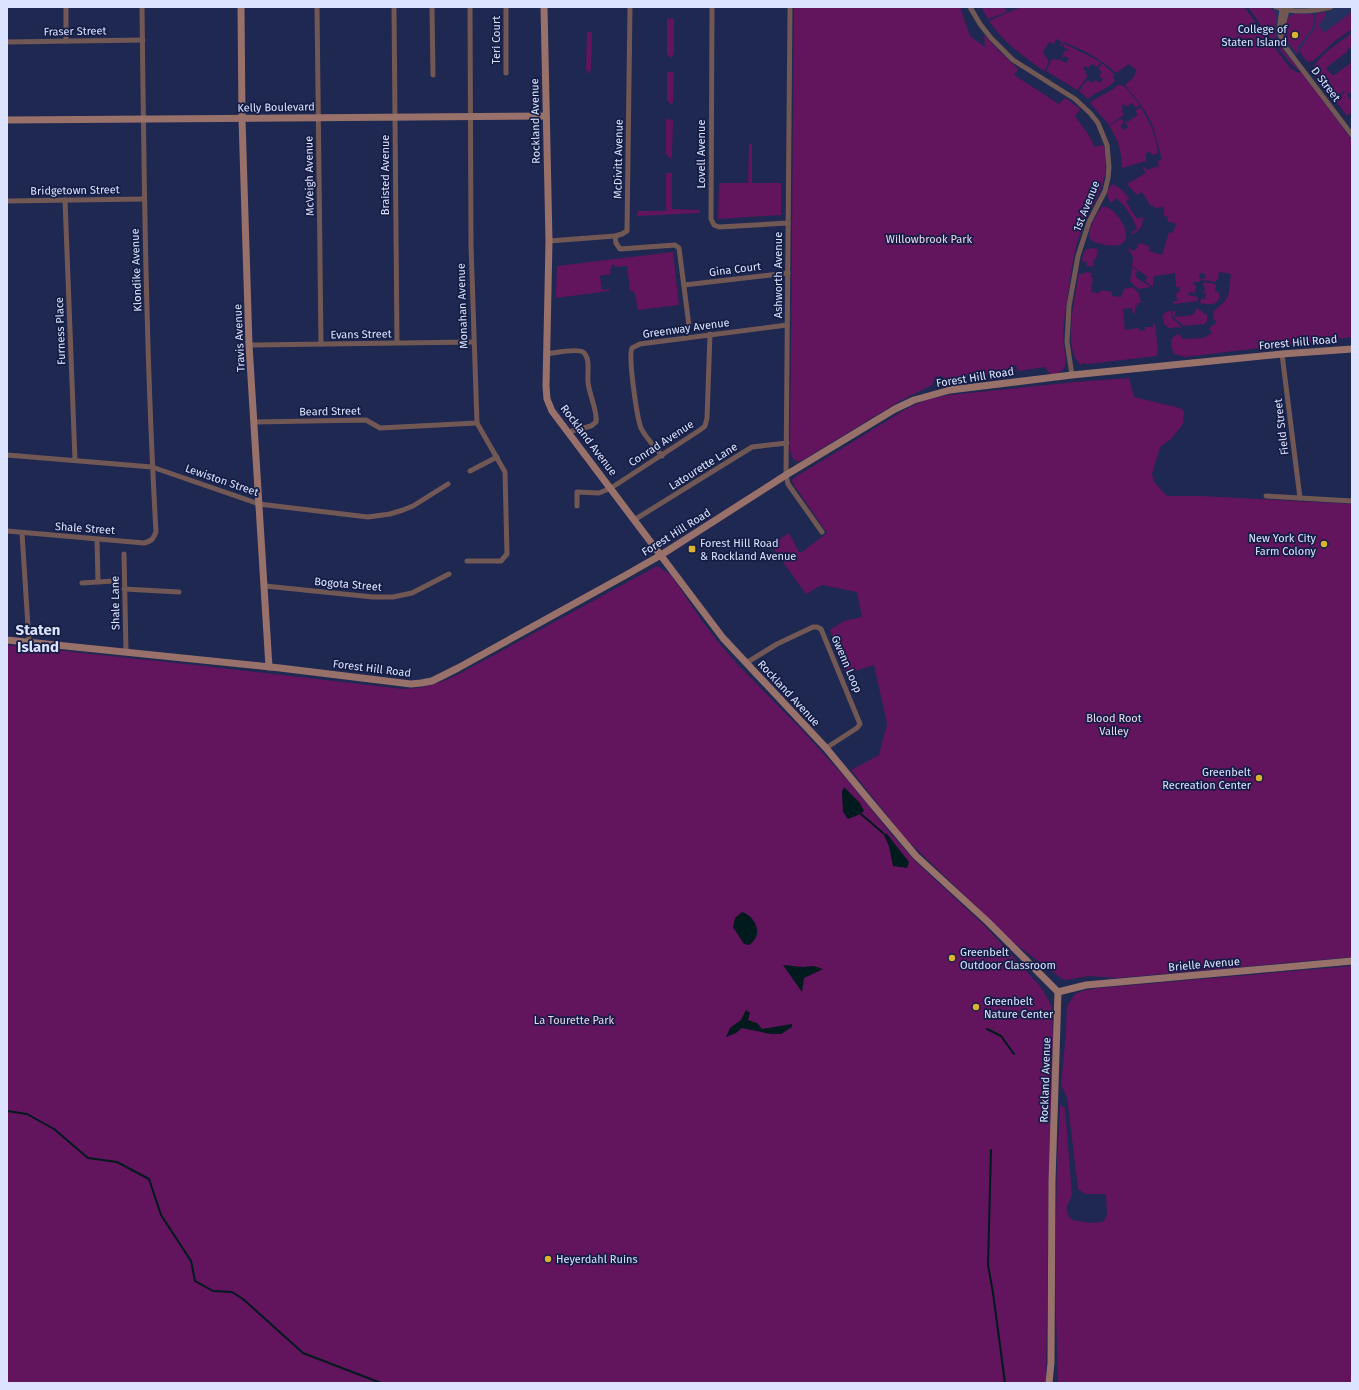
<svg xmlns="http://www.w3.org/2000/svg" width="1359" height="1390" viewBox="0 0 1359 1390" font-family="'Fira Sans',sans-serif">
<style>
.built{fill:#25305e}
.green{fill:#62145d}
.water{fill:#011a1e}
.lines{fill:none;stroke-linecap:round;stroke-linejoin:round}
.stream{stroke:#011a1e;stroke-width:2}
.street{stroke:#715854;stroke-width:5}
.secondary{stroke:#98716a;stroke-width:7}
.poi-dot{fill:#dab333;stroke:#151d45;stroke-width:1.5}
.labels{text-anchor:middle;stroke-width:3.5;stroke-linejoin:round;paint-order:stroke}
.poi-label{font-size:11px;fill:#dbe3fe;stroke:#151d45;text-anchor:start}
.street-label{font-size:11px;fill:#dbe3fe;stroke:#151d45}
.park-label{font-size:11px;fill:#f0d7ec;stroke:#151d45}
.district-label{font-size:15px;font-weight:bold;fill:#dbe3fe;stroke:#151d45}
</style>
<rect width="100%" height="100%" fill="#1e2850"/>
<path class="built" d="M1248 7H1352V12L1288 61Z"/>
<g class="green">
<path d="M794 7H960L970 36 985 47 984 35 999 51 1017 68 1018 69 1014 75 1059 104 1065 98 1079 108 1080 110 1075 116 1088 134 1095 147 1102 145 1104 146C1113 180 1092 202 1081 232 1074 249 1072 268 1069 286 1067 303 1063 321 1063 338 1063 347 1068 359 1064 368 1061 373 1056 374 1051 374L1047 371 1046 367 1018 371 1016 365 1014 366 1015 371 945 380 942 376 935 377 932 385 900 401 806 458 798 462 793 459 790 451Z"/>
<path d="M981 7H1003L1004 9 1005 8 1007 12 988 19Z"/>
<path d="M1021 7H1244L1290 68 1296 72 1302 73 1352 140V337L1185 357 1174 354C1171 346 1168 337 1179 334L1183 339 1203 338 1212 333 1209 329 1212 325H1215L1216 321 1214 320 1213 312 1224 302 1228 296 1231 274 1219 272 1218 280H1216V282L1202 280V279H1205V274L1200 273 1199 278H1201L1200 282H1194L1193 284 1196 285 1195 293 1189 292 1188 295 1198 297V301L1173 304V301H1177L1176 293 1180 292 1179 287H1176L1175 273 1154 276 1153 287 1145 281 1148 277 1132 266 1133 257 1128 249 1130 248 1132 251 1138 248 1137 245 1141 243 1150 247 1149 251 1162 255 1169 232 1173 233 1176 224 1167 221 1168 217 1164 216V207L1154 208 1153 205 1151 206 1142 192 1137 195 1127 184 1146 173 1143 168V166L1147 170 1159 166 1158 161 1162 159C1157 145 1156 131 1149 118 1143 105 1133 96 1125 85L1134 77 1136 70 1129 64 1116 73C1100 58 1085 51 1064 42L1062 46 1060 45 1062 42 1056 39 1054 44 1049 42 1043 52 1049 62 1044 71C1024 57 1002 41 989 21Z"/>
<path d="M1248 7C1261 7 1279 3 1276 23 1276 28 1274 33 1276 38 1281 50 1293 61 1300 71 1289 66 1257 19 1248 7Z"/>
<path d="M1325 12V16L1319 25 1322 31 1325 32 1352 12V29L1336 40 1313 61 1309 62 1305 60 1299 50 1315 28 1316 14Z"/>
<path d="M1294 14H1313C1316 31 1307 35 1297 48L1298 53 1297 54C1289 44 1283 37 1286 24 1287 18 1289 16 1294 14Z"/>
<path d="M667 18 674 19V54L671 58 667 54Z"/>
<path d="M587 32H592L591 70H590V73H588V70H586Z"/>
<path d="M1352 33V46L1347 50 1348 51 1326 68 1333 76 1352 62V91L1347 95 1352 102V112L1347 116 1335 100 1345 92 1344 91 1334 98 1313 70V68C1322 52 1338 44 1352 33Z"/>
<path d="M1065 44 1101 62 1097 67 1092 64 1088 68 1085 66 1083 69 1086 71 1085 73 1088 76 1077 90 1046 71 1052 59 1060 60 1066 63 1069 58 1064 56 1062 59H1061L1065 50 1068 51 1069 50 1063 47Z"/>
<path d="M1102 63 1115 75 1113 76 1115 81C1108 89 1096 91 1088 99L1079 91 1086 81 1094 82 1096 80 1100 83 1103 79 1099 76 1102 72 1098 69Z"/>
<path d="M667 72H674L673 102 671 105 667 100Z"/>
<path d="M1118 85H1121L1126 88 1140 105 1136 108 1132 103 1126 107 1124 104 1121 107 1123 110 1121 111 1124 115 1109 125 1090 103C1099 95 1110 93 1118 85Z"/>
<path d="M1141 107 1152 128 1156 141 1158 153 1152 155 1150 152 1146 153V161L1122 168C1122 153 1118 138 1109 126L1120 119 1123 120V124L1120 126 1124 130 1128 127 1125 121 1127 122 1138 115 1135 111Z"/>
<path d="M666 119 673 120 672 155 671 159 666 154Z"/>
<path d="M749 144H752V183H781V215L718 219 719 183H748Z"/>
<path d="M666 173H672V209L700 210V213L637 216 638 211H666Z"/>
<path d="M1113 184 1122 190 1129 198 1126 202 1137 219 1143 217C1143 225 1140 232 1132 234L1131 232 1137 230C1133 217 1126 206 1116 198L1111 203C1106 197 1106 189 1113 184Z"/>
<path d="M1102 207H1106C1117 210 1137 239 1119 245 1112 247 1101 244 1094 242 1091 240 1089 238 1089 234 1089 228 1098 211 1102 207Z"/>
<path d="M1092 248 1098 249 1096 259H1094L1093 267 1086 265 1087 262 1082 261C1083 254 1084 249 1092 248Z"/>
<path d="M673 252 679 305 638 310 635 294H634L633 291H630L627 266 615 267 614 265H611L612 269H610L611 274 600 276 602 290 609 289V291L556 298 557 266Z"/>
<path d="M1132 267 1138 271 1135 275 1137 278 1151 287 1138 289 1130 281Z"/>
<path d="M1085 272 1092 273 1091 277 1093 278 1091 292 1100 293 1101 290 1112 292V296L1121 297 1124 289 1133 287 1139 294 1141 303H1137V306L1135 307V313H1133L1132 308 1123 309 1125 330 1139 328 1140 331 1145 330V327H1153V323H1155L1158 352 1157 356 1088 364 1083 363 1082 365C1061 352 1076 294 1079 273L1084 274Z"/>
<path d="M1203 282 1216 284 1215 291 1219 293 1220 297C1217 306 1208 305 1200 303L1201 298 1205 299 1206 294 1204 293 1205 287 1203 286Z"/>
<path d="M1197 308 1207 315V321L1203 326 1202 324 1184 326 1173 317 1172 311H1176L1174 317 1193 315Z"/>
<path d="M1171 311 1172 318 1182 327 1169 328 1164 324 1163 318H1162C1163 313 1166 312 1171 311Z"/>
<path d="M1129 378 1134 397 1176 407 1182 409 1184 412 1183 424 1171 439 1160 447 1152 474 1154 482 1167 496H1201L1352 504V957L1117 978 1089 976 1065 980 1061 978 1014 943 906 839 851 770 879 755 887 724 874 665 846 674 830 630 844 621 862 617 857 592 822 585 806 594 771 545 789 533 799 552H802L827 533 794 485 792 481 794 478 906 409 926 400 949 395 1075 382Z"/>
<path d="M657 566 671 575 702 621 719 643 738 665 800 728 849 782 892 835 915 861 985 926 1040 986 1048 999 1052 1008 1053 1040 1049 1163 1046 1383H7V645L195 665 403 689C426 688 438 684 459 674Z"/>
<path d="M1352 966V1383H1058L1055 1281 1057 1164 1060 1105 1065 1108 1072 1195C1067 1207 1063 1209 1072 1220L1091 1223 1103 1222 1107 1215 1106 1194H1085L1078 1189 1067 1097 1061 1085 1066 1033 1067 1006 1075 994 1082 991 1098 988Z"/>
</g>
<g class="water">
<path d="M844 787 860 803 864 811 858 815 848 819 843 812 842 792Z"/>
<path d="M883 833 887 834 909 862 907 868 893 866 889 846Z"/>
<path d="M742 912C750 914 759 925 757 934 756 939 753 942 749 945L744 944 733 927 735 918Z"/>
<path d="M783 965 803 967 814 966 823 969 804 978 802 992Z"/>
<path d="M746 1010 750 1013 748 1020 757 1023 762 1029 792 1024V1027L781 1034H771L742 1028 736 1033 726 1037 730 1028 741 1020Z"/>
</g>
<g class="lines">
<g class="stream">
<path d="M861 814 883 833"/>
<path d="M987 1029 1001 1036 1014 1054"/>
<path d="M7 1111 27 1114 54 1129 88 1158 117 1162 149 1179 161 1215 191 1261 195 1281 213 1291 232 1292 243 1299 303 1353 381 1383"/>
<path d="M991 1150 988 1265 993 1293 1005 1383"/>
</g>
<g class="street">
<path d="M66 7V41"/>
<path d="M317 7 321 344"/>
<path d="M394 7 397 343"/>
<path d="M432 7 433 75"/>
<path d="M506 7V73"/>
<path d="M712 7 711 219 714 225 719 227 788 223"/>
<path d="M790 7 786 475 788 484 822 532"/>
<path d="M970 7 980 24 991 38 1013 60 1075 99 1090 113 1098 123 1107 145 1109 167 1108 178 1105 191 1089 222 1078 256 1069 306 1067 342 1072 375"/>
<path d="M1276 7C1294 13 1312 12 1331 7"/>
<path d="M1282 9 1279 30 1283 44 1352 135"/>
<path d="M1283 33 1284 22 1287 10"/>
<path d="M7 42 143 40"/>
<path d="M65 200 75 460"/>
<path d="M7 201 144 199"/>
<path d="M615 236 616 243 620 249 675 245 679 248 689 326"/>
<path d="M549 241 615 236 622 234 627 231 630 7"/>
<path d="M684 285 788 273"/>
<path d="M249 345 473 342"/>
<path d="M546 354C554 353 577 348 583 352 591 358 587 374 588 382 589 394 598 412 596 422L591 426 568 432"/>
<path d="M1282 354 1300 498"/>
<path d="M254 422 366 420 380 428 477 423"/>
<path d="M7 455 152 467 259 504 368 517 390 514 403 510 413 506 448 484"/>
<path d="M662 456C656 448 645 437 641 428 637 418 628 357 632 348L640 344 787 325"/>
<path d="M470 471 497 457"/>
<path d="M1266 496 1352 501"/>
<path d="M577 506V492L599 493 611 488 700 430 705 426 707 418 710 334"/>
<path d="M634 520 752 447 787 443"/>
<path d="M7 531 144 543C152 541 153 539 156 532 146 357 144 182 142 7"/>
<path d="M22 533 29 642"/>
<path d="M97 539 98 582"/>
<path d="M124 554 126 651"/>
<path d="M467 561H501L507 554 505 472 477 423 471 245 470 7"/>
<path d="M82 583 113 581"/>
<path d="M265 586 373 597H393L412 593 449 574"/>
<path d="M124 589 179 592"/>
<path d="M746 663 777 644 813 627H817L821 629 860 724 857 728 826 748"/>
</g>
<g class="secondary">
<path d="M241 7 242 119 249 345 269 667"/>
<path d="M544 7 549 241 546 386 547 399 552 411 723 638 826 748 873 805 916 856 988 922 1058 992 1052 1181 1051 1363 1049 1383"/>
<path d="M7 120 546 116"/>
<path d="M7 640 280 668 411 684 421 683 432 681 458 668 626 575 661 555 786 475 895 409 914 400 950 390 1072 375 1282 354 1352 349"/>
<path d="M1058 992 1086 985 1352 961"/>
</g>
</g>
<g class="poi-dot">
<circle cx="1295" cy="35" r="4"/>
<circle cx="1324" cy="544" r="4"/>
<rect x="688" y="545" width="8" height="8" rx="2"/>
<circle cx="1259" cy="778" r="4"/>
<circle cx="952" cy="958" r="4"/>
<circle cx="976" cy="1007" r="4"/>
<circle cx="548" cy="1259" r="4"/>
</g>
<g class="labels">
<g class="poi-label">
<text x="1287" y="33" text-anchor="end">College of<tspan x="1287" dy="13">Staten Island</tspan></text>
<text x="1316" y="542" text-anchor="end">New York City<tspan x="1316" dy="13">Farm Colony</tspan></text>
<text x="700" y="547">Forest Hill Road<tspan x="700" dy="13">&amp; Rockland Avenue</tspan></text>
<text x="1251" y="776" text-anchor="end">Greenbelt<tspan x="1251" dy="13">Recreation Center</tspan></text>
<text x="960" y="956">Greenbelt<tspan x="960" dy="13">Outdoor Classroom</tspan></text>
<text x="984" y="1005">Greenbelt<tspan x="984" dy="13">Nature Center</tspan></text>
<text x="556" y="1263">Heyerdahl Ruins</text>
</g>
<g class="street-label">
<text transform="translate(75 31) rotate(-1)" y="4">Fraser Street</text>
<text transform="translate(496 40) rotate(-90)" y="4">Teri Court</text>
<text transform="translate(1326 84) rotate(53)" y="4">D Street</text>
<text transform="translate(276 107) rotate(-1)" y="4">Kelly Boulevard</text>
<text transform="translate(535 121) rotate(-91)" y="4">Rockland Avenue</text>
<text transform="translate(701 154) rotate(-90)" y="4">Lovell Avenue</text>
<text transform="translate(618 159) rotate(-89)" y="4">McDivitt Avenue</text>
<text transform="translate(385 175) rotate(-90)" y="4">Braisted Avenue</text>
<text transform="translate(309 176) rotate(-91)" y="4">McVeigh Avenue</text>
<text transform="translate(75 190) rotate(-1)" y="4">Bridgetown Street</text>
<text transform="translate(1086 206) rotate(-68)" y="4">1st Avenue</text>
<text transform="translate(735 269) rotate(-7)" y="4">Gina Court</text>
<text transform="translate(136 270) rotate(-92)" y="4">Klondike Avenue</text>
<text transform="translate(778 275) rotate(-90)" y="4">Ashworth Avenue</text>
<text transform="translate(462 306) rotate(-92)" y="4">Monahan Avenue</text>
<text transform="translate(686 328) rotate(-8)" y="4">Greenway Avenue</text>
<text transform="translate(60 331) rotate(-92)" y="4">Furness Place</text>
<text transform="translate(361 334) rotate(-1)" y="4">Evans Street</text>
<text transform="translate(239 338) rotate(-93)" y="4">Travis Avenue</text>
<text transform="translate(1298 342) rotate(-5)" y="4">Forest Hill Road</text>
<text transform="translate(975 377) rotate(-9)" y="4">Forest Hill Road</text>
<text transform="translate(330 411) rotate(-1)" y="4">Beard Street</text>
<text transform="translate(1281 427) rotate(-97)" y="4">Field Street</text>
<text transform="translate(589 440) rotate(53)" y="4">Rockland Avenue</text>
<text transform="translate(661 443) rotate(-33)" y="4">Conrad Avenue</text>
<text transform="translate(703 466) rotate(-32)" y="4">Latourette Lane</text>
<text transform="translate(222 480) rotate(19)" y="4">Lewiston Street</text>
<text transform="translate(85 528) rotate(4)" y="4">Shale Street</text>
<text transform="translate(676 532) rotate(-32)" y="4">Forest Hill Road</text>
<text transform="translate(348 584) rotate(5)" y="4">Bogota Street</text>
<text transform="translate(115 603) rotate(-91)" y="4">Shale Lane</text>
<text transform="translate(847 664) rotate(67)" y="4">Gwenn Loop</text>
<text transform="translate(372 668) rotate(7)" y="4">Forest Hill Road</text>
<text transform="translate(789 693) rotate(47)" y="4">Rockland Avenue</text>
<text transform="translate(1204 964) rotate(-5)" y="4">Brielle Avenue</text>
<text transform="translate(1045 1080) rotate(-88)" y="4">Rockland Avenue</text>
</g>
<g class="park-label">
<text x="929" y="243">Willowbrook Park</text>
<text x="1114" y="722">Blood Root<tspan x="1114" dy="13">Valley</tspan></text>
<text x="574" y="1024">La Tourette Park</text>
</g>
<g class="district-label">
<text x="38" y="635">Staten<tspan x="38" dy="17">Island</tspan></text>
</g>
</g>
<rect width="1359" height="1390" fill="none" stroke="#dbe3fe" stroke-width="16"/>
</svg>
